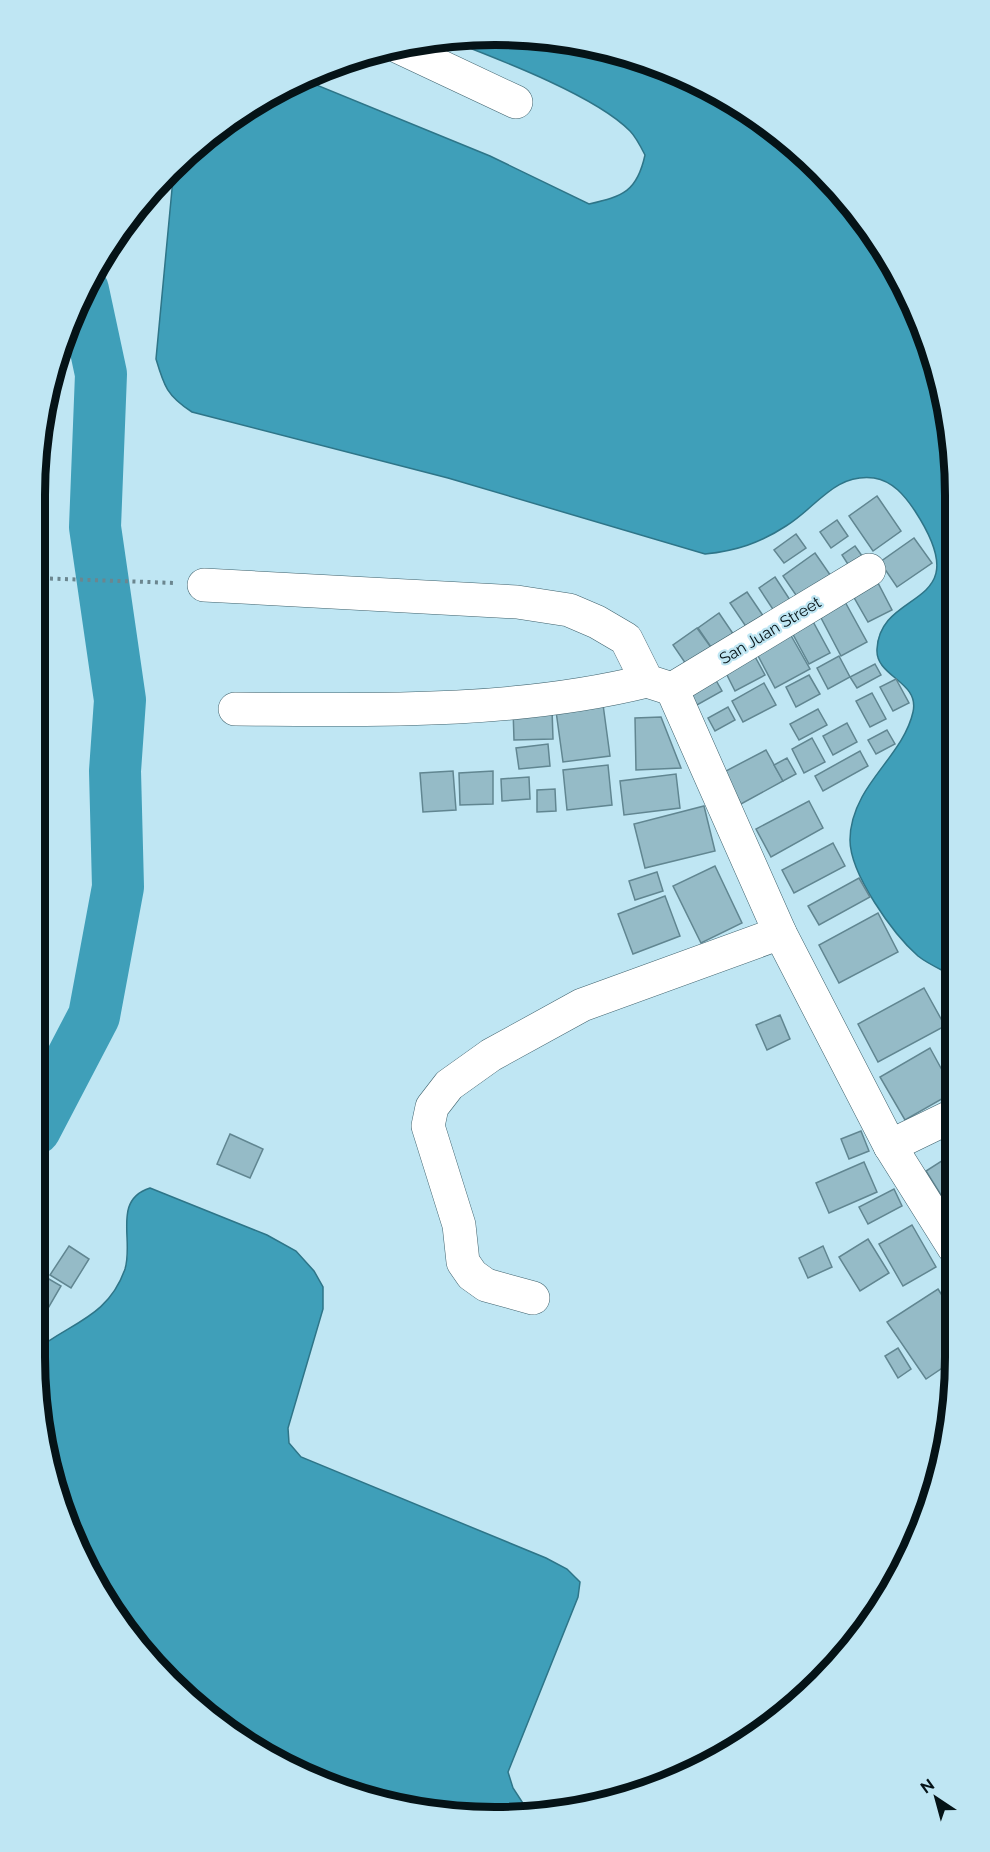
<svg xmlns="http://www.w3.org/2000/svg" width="990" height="1852" viewBox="0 0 990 1852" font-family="Raleway,sans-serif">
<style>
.water{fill:#3f9fb9;stroke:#2e7588;stroke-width:1.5}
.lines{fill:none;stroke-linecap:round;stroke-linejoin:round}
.river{stroke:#3f9fb9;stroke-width:52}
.building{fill:#95bbc7;stroke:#618691;stroke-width:1.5}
.minor-casing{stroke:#3e616c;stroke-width:34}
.path{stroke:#6b868f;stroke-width:4;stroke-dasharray:3 4.5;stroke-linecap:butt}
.minor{stroke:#fff;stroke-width:33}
.labels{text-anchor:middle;stroke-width:4.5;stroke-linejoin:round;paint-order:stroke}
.street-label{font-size:16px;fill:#051317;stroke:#bfe6f3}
.rim{fill:none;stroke:#051317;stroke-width:8}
</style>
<rect width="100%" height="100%" fill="#bfe6f3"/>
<g class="water">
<path d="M525 36 615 50 699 82 798 149 878 239 921 319 952 435 953 976C942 970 928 964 918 956 893 934 850 874 850 840 850 826 855 810 862 797 877 769 906 744 913 712 920 681 875 677 877 649 880 586 980 611 915 511 905 496 893 481 874 478 834 473 816 508 786 526 760 543 736 551 705 554L448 478 192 412C167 396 164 386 156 359L174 168C209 130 255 101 302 79L490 156 589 204C623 196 637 192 645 155 641 147 636 137 630 131 595 95 493 57 444 38Z"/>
<path d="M150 1188 267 1235 296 1251 314 1271 323 1287V1309L288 1428 289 1443 301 1457 546 1558 567 1569 580 1582 578 1597 508 1772 513 1788 530 1814 465 1816 376 1802 239 1740 130 1638 59 1505 35 1351C69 1323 108 1318 125 1269 134 1240 112 1200 150 1188Z"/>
</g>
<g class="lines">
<path class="river" d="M35 1129 94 1016 118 887 115 771 120 700 95 527 101 374 83 290"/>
</g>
<g class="building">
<path d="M877 496 901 531 873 551 849 516Z"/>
<path d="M837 520 848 536 831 548 820 532Z"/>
<path d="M796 534 806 548 784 563 774 550Z"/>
<path d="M914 538 932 563 897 587 880 562Z"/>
<path d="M855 546 865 560 851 569 842 555Z"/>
<path d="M815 553 833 579 800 601 783 576Z"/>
<path d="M775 577 792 603 776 614 759 588Z"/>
<path d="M877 581 892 610 868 622 852 594Z"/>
<path d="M747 592 766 620 749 631 730 603Z"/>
<path d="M844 600 867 642 841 656 819 614Z"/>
<path d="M719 613 736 638 715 653 698 628Z"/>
<path d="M810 616 830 653 809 664 789 627Z"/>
<path d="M697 628 715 653 690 670 673 645Z"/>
<path d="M789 632 810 669 775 688 755 650Z"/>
<path d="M753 653 765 675 735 691 724 669Z"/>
<path d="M839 656 850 677 828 689 817 668Z"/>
<path d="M875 664 881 675 857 688 850 677Z"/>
<path d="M713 675 722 691 688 710 679 693Z"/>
<path d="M809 675 820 694 796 707 786 687Z"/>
<path d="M896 679 909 703 893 711 880 687Z"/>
<path d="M764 683 776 705 743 722 732 701Z"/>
<path d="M872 693 886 719 870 727 856 701Z"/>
<path d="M602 697 610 756 563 762 555 704Z"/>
<path d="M728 707 735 720 715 731 708 718Z"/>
<path d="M513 709H552L553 739 514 740Z"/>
<path d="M818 709 827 725 799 740 790 724Z"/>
<path d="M661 717 681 768 636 770 635 718Z"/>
<path d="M847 723 857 742 833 755 823 736Z"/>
<path d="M887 730 895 744 876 754 868 740Z"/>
<path d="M812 738 825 762 804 773 792 749Z"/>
<path d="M548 744 550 766 519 769 516 748Z"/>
<path d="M766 750 783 781 741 804 724 772Z"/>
<path d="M860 751 868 766 823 791 815 776Z"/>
<path d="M787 758 796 774 783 781 774 765Z"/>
<path d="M608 765 612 805 567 810 563 770Z"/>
<path d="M453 771 456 810 423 812 420 773Z"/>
<path d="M493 771V804L460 805 459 773Z"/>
<path d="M676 774 680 808 624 815 620 781Z"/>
<path d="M529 777 530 799 502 801 501 779Z"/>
<path d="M555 789 556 811 537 812V790Z"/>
<path d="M809 801 823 828 771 857 756 829Z"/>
<path d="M704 806 715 851 645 868 634 824Z"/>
<path d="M833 843 845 866 794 893 782 870Z"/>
<path d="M715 866 742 923 701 943 673 886Z"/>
<path d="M657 872 663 891 635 900 629 881Z"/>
<path d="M859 878 870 897 819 925 808 906Z"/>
<path d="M665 896 680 936 633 954 618 914Z"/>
<path d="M878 913 898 952 839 983 819 945Z"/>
<path d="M924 988 945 1026 878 1062 858 1024Z"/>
<path d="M780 1015 790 1039 767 1050 756 1025Z"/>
<path d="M930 1048 954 1092 905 1120 880 1077Z"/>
<path d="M861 1131 869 1151 849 1159 841 1139Z"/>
<path d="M230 1134 263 1149 250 1178 217 1164Z"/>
<path d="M954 1153V1198L946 1203 926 1171Z"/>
<path d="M864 1162 877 1192 829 1213 816 1183Z"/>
<path d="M894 1189 902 1206 868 1224 859 1207Z"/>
<path d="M912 1225 936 1267 903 1286 879 1244Z"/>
<path d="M868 1239 889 1273 860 1291 839 1257Z"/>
<path d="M69 1246 89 1259 71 1288 50 1275Z"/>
<path d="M823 1246 832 1267 808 1278 799 1258Z"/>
<path d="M42 1275 61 1286 43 1317 35 1311V1288Z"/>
<path d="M938 1289 954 1314V1360L926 1379 887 1322Z"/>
<path d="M898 1348 911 1369 898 1378 885 1356Z"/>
</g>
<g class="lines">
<g class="minor-casing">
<g id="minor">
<path d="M399 47 516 102"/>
<path d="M204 585 517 602 569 610 597 622 626 639 647 681 672 689 780 933 890 1146 954 1248"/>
<path d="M672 689 869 570"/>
<path d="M235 709C372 710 513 714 647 681"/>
<path d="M890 1146 954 1115"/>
<path d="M533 1298 486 1285 472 1275 463 1262 459 1225 428 1126 432 1107 449 1085 491 1055 582 1005 780 933"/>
</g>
</g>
<path class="path" d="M35 578 175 583"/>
<use href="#minor" class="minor"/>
</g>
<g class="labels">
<g class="street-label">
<text transform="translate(770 630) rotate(-31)" y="6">San Juan Street</text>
</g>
</g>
<path d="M0 0H990V1852H0ZM495 45H495A450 450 0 0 1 945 495V1357A450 450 0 0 1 495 1807H495A450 450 0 0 1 45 1357V495A450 450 0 0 1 495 45Z" fill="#bfe6f3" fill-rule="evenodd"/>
<path class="rim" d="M495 45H495A450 450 0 0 1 945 495V1357A450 450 0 0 1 495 1807H495A450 450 0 0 1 45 1357V495A450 450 0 0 1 495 45Z"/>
<g transform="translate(936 1798) rotate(324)" stroke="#bfe6f3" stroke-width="4.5" paint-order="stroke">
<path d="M0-4.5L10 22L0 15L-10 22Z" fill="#051317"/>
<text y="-9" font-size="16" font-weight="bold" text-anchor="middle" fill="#051317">N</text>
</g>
</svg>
